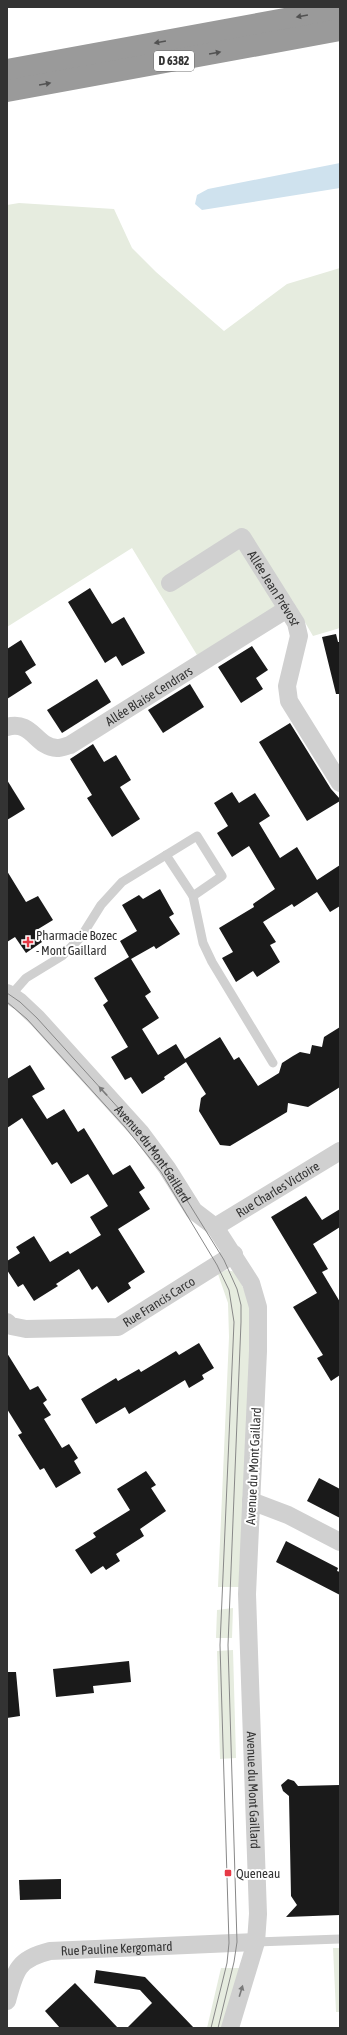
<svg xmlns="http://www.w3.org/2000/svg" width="347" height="2035" viewBox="0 0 347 2035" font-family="'Asap Condensed',sans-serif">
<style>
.green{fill:#e6ecdf}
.water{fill:#cfe2ee}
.building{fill:#1a1a1a}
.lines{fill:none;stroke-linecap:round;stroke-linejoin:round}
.lane{stroke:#d0d0d0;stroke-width:9}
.street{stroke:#d0d0d0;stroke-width:18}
.highway{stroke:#9a9a9a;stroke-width:22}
.tram{stroke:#888;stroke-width:1}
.oneway{fill:#525252}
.oneway2{fill:#7a7a7a}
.poi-dot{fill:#e63946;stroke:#fff;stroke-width:1.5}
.labels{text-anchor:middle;stroke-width:4;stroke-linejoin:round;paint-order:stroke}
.shield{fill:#fff;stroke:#707070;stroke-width:1}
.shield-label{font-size:12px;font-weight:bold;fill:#333}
.street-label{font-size:13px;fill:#333;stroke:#fff}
.poi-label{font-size:13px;fill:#333;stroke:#fff;text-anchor:start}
</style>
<rect width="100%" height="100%" fill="#fff"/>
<g class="green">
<path d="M19 203 114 209 132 248 156 272 224 331 287 284 340 268V628L313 636 292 600 197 655 132 548 7 627V205Z"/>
<path d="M226 1270 236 1272 250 1303 252 1323 239 1587H218L229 1337 228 1303 218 1274Z"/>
<path d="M233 1608 232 1638H216L217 1610Z"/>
<path d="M233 1650 236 1758 220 1759 217 1651Z"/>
<path d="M333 1948H340V2012H336Z"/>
<path d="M221 1968H242L225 2028H207Z"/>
</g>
<path class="water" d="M340 163V188L202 210 195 204 197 195 208 189Z"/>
<g class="building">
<path d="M90 588 112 624 124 617 145 653 122 666 116 656 105 663 68 602Z"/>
<path d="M336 634 338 642H340V694H336L322 637Z"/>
<path d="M21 640 36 665 25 672 32 683 7 699V649Z"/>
<path d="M252 646 268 670 256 678 263 689 241 703 218 667Z"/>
<path d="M97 679 111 702 62 733 47 710Z"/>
<path d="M190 684 204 707 163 733 148 710Z"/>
<path d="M290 723 331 789 340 799V801L307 821 259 742Z"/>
<path d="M93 744 104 762 116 755 131 780 120 787 140 819 112 837 87 798 92 795 70 759Z"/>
<path d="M7 780 25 809 7 820Z"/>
<path d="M232 792 239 803 255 793 270 816 259 823 280 858 297 847 317 880 340 865V906L330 912 317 892 294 907 292 904 263 922 276 942 270 945 280 962 257 977 253 971 236 982 222 958 233 952 219 928 254 907 253 904 275 889 249 846 232 857 217 833 228 826 214 803Z"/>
<path d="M7 871 26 902 38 896 53 920 35 931 42 942 26 953 15 937 7 942Z"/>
<path d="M160 889 174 914 169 917 180 934 156 949 154 946 131 959 151 992 145 996 159 1018 142 1029 158 1055 176 1044 185 1059 220 1037 234 1060 239 1057 258 1086 279 1073 282 1063 293 1056 300 1052 310 1054 312 1045 322 1047 324 1037 340 1027V1087L308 1107 288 1103 287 1112 230 1146 220 1145 199 1111 201 1098 206 1094 186 1062 164 1077 165 1079 142 1094 131 1077 125 1080 111 1057 128 1047 103 1005 108 1001 94 978 129 957 120 941 137 931 122 905 139 895 143 899Z"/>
<path d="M30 1065 45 1089 32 1096 47 1119 64 1109 78 1132 84 1128 113 1175 130 1165 145 1188 139 1192 150 1209 118 1229 145 1272 128 1283 131 1288 108 1303 97 1286 92 1290 79 1269 56 1284 58 1286 34 1301 23 1284 18 1287 7 1270V1261L20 1253 16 1247 34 1236 50 1262 68 1251 70 1254 101 1235 90 1217 108 1206 88 1174 71 1184 57 1162 52 1165 22 1118 7 1128V1079Z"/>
<path d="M306 1196 322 1220 340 1209V1227L313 1244 328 1269 322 1272 340 1302V1375L331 1381 317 1358 323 1355 293 1307 317 1293 271 1217Z"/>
<path d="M199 1343 214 1368 202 1375 204 1379 189 1388 185 1380 129 1414 125 1407 96 1424 81 1399 116 1378 118 1381 139 1369 141 1372 176 1351 179 1355Z"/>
<path d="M7 1353 30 1390 38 1386 47 1400 43 1403 51 1415 44 1419 62 1448 69 1444 78 1458 74 1461 81 1473 56 1488 44 1468 40 1470 18 1435 22 1433 7 1409Z"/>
<path d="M146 1471 156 1485 151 1488 166 1511 140 1529 144 1536 116 1554 120 1561 106 1570 103 1566 91 1574 75 1550 96 1537 93 1533 130 1510 117 1489Z"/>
<path d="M319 1478 340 1489V1518L307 1501Z"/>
<path d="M286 1541 338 1568 337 1571 340 1572V1595L276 1562Z"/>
<path d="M129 1661 131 1682 93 1686 94 1693 56 1697 53 1669Z"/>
<path d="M7 1672H16L20 1716 7 1718Z"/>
<path d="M288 1779 294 1781 298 1786 340 1785V1915L286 1917 297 1905 291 1896 289 1796 283 1791 281 1785Z"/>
<path d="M61 1879V1899L20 1900 19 1880Z"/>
<path d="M96 1970 145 1977 194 2028H127L152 2003 140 1990 94 1983Z"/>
<path d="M75 1983 100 2009 118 2028H60L45 2011Z"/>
</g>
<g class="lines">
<g class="lane">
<path d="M166 855 193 896"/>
<path d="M11 995 26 978 62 956 81 937 101 905 122 882 197 836 222 876 193 896 203 943 212 962 273 1063"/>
<path d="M256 1942 340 1939"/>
</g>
<g class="street">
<path id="s1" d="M170 583 242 537 296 623 299 636 287 686 289 701 340 783"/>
<path id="s2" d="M7 727C33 720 35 747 57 748 61 748 66 746 70 745L287 609"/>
<path id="s3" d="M7 993 20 1002 37 1018 141 1133 167 1168 194 1211 215 1227 251 1283 258 1307V1351L247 1594 258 1914 256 1942 230 2028"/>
<path id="s4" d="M215 1227 340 1151"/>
<path id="s5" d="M7 1322 11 1326 26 1329 118 1327 234 1254"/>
<path d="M251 1501 288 1515 340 1542"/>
<path id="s6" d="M7 2001C15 1971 17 1959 50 1951L256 1942"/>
</g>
<g class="highway">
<path d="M7 70 340 9"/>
<path d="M7 91 340 30"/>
</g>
<g class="tram">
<path id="s7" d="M7 993 20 1002 37 1018 141 1133 167 1168 224 1260 237 1289 241 1305V1322L228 1645 237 1942 234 1962 218 2028"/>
<path d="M7 1002 27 1019 125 1127 161 1172 217 1265 229 1290 234 1322 220 1645 229 1943 227 1963 211 2028"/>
</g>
</g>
<defs><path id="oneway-solid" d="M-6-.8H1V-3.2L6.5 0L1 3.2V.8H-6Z"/></defs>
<g class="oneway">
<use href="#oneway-solid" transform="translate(302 16) rotate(170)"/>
<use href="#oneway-solid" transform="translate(160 42) rotate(170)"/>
<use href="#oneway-solid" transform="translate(215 53) rotate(-10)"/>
<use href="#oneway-solid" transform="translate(45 84) rotate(-10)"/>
</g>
<g class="oneway2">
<use href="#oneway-solid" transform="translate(103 1091) rotate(-133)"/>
<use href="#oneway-solid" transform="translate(241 1991) rotate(-73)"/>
</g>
<g class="poi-dot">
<path d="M26 936h4v4h4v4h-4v4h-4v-4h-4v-4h4z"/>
<rect x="224" y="1869" width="8" height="8" rx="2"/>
</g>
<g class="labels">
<rect class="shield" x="154" y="51" width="40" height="20" rx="3"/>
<g class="shield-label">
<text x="174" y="65">D 6382</text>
</g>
<g class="street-label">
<text dy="5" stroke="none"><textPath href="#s1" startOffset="146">Allée Jean Prévost</textPath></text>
<text dy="5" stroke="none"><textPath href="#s2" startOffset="163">Allée Blaise Cendrars</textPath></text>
<text dy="5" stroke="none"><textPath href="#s7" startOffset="218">Avenue du Mont Gaillard</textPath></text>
<text dy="5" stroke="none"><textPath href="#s4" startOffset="73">Rue Charles Victoire</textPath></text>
<text dy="5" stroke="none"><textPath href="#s5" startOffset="161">Rue Francis Carco</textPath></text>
<text transform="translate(253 1466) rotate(-87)" y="5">Avenue du Mont Gaillard</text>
<text dy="5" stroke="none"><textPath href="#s3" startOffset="890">Avenue du Mont Gaillard</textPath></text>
<text dy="5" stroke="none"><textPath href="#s6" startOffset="138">Rue Pauline Kergomard</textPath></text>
</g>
<g class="poi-label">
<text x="36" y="940">Pharmacie Bozec<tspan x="36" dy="15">- Mont Gaillard</tspan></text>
<text x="236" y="1878">Queneau</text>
</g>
</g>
<rect width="347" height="2035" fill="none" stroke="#333333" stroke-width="16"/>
</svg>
